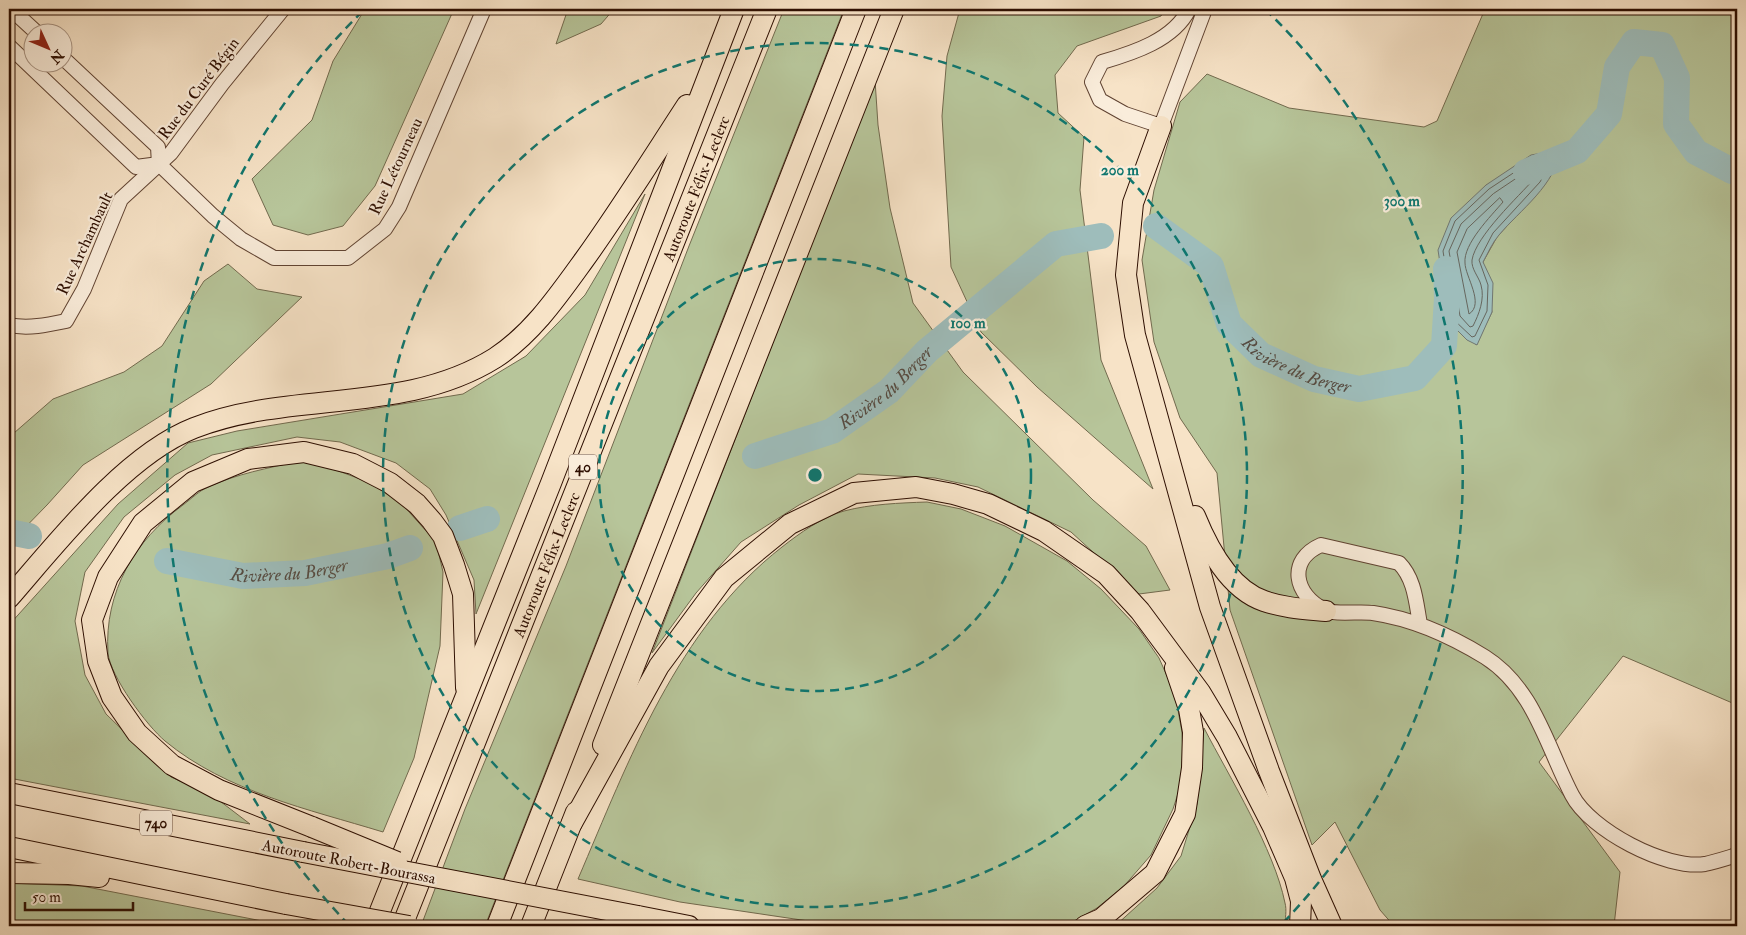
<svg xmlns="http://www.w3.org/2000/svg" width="1746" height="935" viewBox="0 0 1746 935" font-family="'IM FELL Double Pica',serif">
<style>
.green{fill:#b7c59a;stroke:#726a4e;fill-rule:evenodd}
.water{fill:#9ebdbb;stroke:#717771}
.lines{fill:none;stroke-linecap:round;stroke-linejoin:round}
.shore{stroke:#66665e;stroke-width:1}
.river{stroke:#9ebdbb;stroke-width:26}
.minor-casing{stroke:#604332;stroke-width:16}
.highway-casing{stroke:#2d0e01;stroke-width:22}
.minor{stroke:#faeddb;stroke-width:14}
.highway{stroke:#f7e3c7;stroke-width:20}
.highway-bridge-casing{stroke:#2d0e01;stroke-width:22;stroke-linecap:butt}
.highway-bridge{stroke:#f7e3c7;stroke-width:20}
.ring{fill:none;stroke:#0f766e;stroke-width:2.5;stroke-dasharray:9 6}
.labels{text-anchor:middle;stroke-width:4.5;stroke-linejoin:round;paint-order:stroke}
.shield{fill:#faeddb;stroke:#6a5142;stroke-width:1}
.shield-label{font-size:15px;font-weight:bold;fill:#2d0e01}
.street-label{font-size:16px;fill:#2d0e01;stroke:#faeddb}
.water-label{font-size:18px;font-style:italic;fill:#554b42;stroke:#faeddb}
.centre{fill:#0f766e;stroke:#faeddb;stroke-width:2.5}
.ring-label{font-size:15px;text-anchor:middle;font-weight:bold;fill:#0f766e;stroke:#faeddb;stroke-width:4.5;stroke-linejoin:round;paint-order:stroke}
</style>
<rect width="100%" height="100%" fill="#f7e3c7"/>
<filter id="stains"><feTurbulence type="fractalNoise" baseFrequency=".004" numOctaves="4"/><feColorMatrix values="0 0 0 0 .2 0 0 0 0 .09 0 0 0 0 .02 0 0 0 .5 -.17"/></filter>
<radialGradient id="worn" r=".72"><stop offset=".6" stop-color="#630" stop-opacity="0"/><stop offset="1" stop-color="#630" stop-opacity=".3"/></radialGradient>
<g class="green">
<path d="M365 9H454L375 186 343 226 308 235 273 225 252 179 312 120 333 61Z"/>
<path d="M568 9H614L601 24 556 44Z"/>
<path d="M784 9H844L485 926H421L465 809 566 566 689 246Z"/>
<path d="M960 9H1165L1161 16 1077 46 1055 75 1058 113 1084 137 1080 190 1101 360 1153 489 1037 387 981 332 951 267 942 116 947 56Z"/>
<path d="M1485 9H1737V705L1623 656 1539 762 1620 872 1614 926H1394L1380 910 1335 822 1312 845 1230 610 1217 473 1180 418 1154 342 1142 260 1154 190 1180 102 1207 74 1289 108 1424 127 1437 121ZM1486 185H1544L1497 237 1483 262 1492 312 1476 345Z"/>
<path d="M875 80 878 125 890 208 913 303 963 372 1093 500 1146 546 1170 590 1139 594 1071 532 978 487 935 478 858 474 799 505 741 542 696 593 652 653Z"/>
<path d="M645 194 476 614 474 580 446 515 430 489 396 463 340 442 297 437 212 455 175 475 124 517 85 572 75 621 85 675 106 714 171 777 212 795 250 824 9 778V625L118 504 188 443 237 431 463 394 526 356 585 295Z"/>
<path d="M228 264 257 289 302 297 211 384 83 465 47 505 9 544V433H14L53 399 124 372 162 346 204 281Z"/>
<path d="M299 461 336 470 368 482 401 503 436 542 443 572 440 646 414 758 383 832C308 809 227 792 165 741 147 726 110 676 108 653 104 592 135 540 183 505 191 499 199 491 208 487 236 474 269 468 299 461Z"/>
<path d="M927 502 961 509 1005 526 1067 561 1101 589 1139 629 1159 658 1175 694 1182 732 1184 775 1173 809 1151 855 1124 886 1097 908 1065 926H842L680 902 578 879C629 760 677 629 782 547 800 533 822 517 844 511 871 504 899 503 927 502Z"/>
<path d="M1204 728C1230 778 1274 849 1285 903 1287 910 1285 919 1285 926H1115L1157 888 1181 856 1197 804Z"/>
<path d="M9 883 82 886 288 926H9Z"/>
</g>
<path class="water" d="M1559 150C1558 183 1519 211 1499 235 1492 243 1488 253 1483 262L1493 283 1492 312 1477 345 1467 340 1449 322 1438 250 1451 218 1486 185 1531 155Z"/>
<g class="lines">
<g class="shore">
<path d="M1550 157 1552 160 1540 182 1493 233 1479 260 1488 285 1487 311 1475 336 1472 337 1454 320 1443 251 1455 221 1489 189 1533 160Z"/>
<path d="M1535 166 1540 168 1535 178C1518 197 1476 236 1472 260 1471 269 1479 277 1481 285 1485 299 1479 314 1473 326L1470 327 1460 316 1449 251 1461 224 1493 194Z"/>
<path d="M1500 198 1503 202C1491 216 1463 244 1465 263 1465 276 1485 304 1469 314L1457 252 1467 229Z"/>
</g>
<g class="river">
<path d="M1526 172 1577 151 1609 114 1617 67 1634 42 1662 45 1677 78 1676 124 1696 152 1732 171H1737"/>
<path id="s1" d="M1156 226 1211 266 1229 324 1261 355 1314 379 1359 389 1415 378 1444 346 1447 298 1446 269"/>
<path id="s2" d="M755 456 832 431 889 391 927 351 1056 244 1101 236"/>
<path d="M460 528 487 519"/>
<path d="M9 532 29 536"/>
<path id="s3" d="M167 561 243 576 305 573 388 556 410 548"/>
</g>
<g class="minor-casing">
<g id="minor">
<path d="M11 9 36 32"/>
<path d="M1189 9C1174 40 1133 53 1102 62L1092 82 1100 100 1125 114 1161 126 1205 9"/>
<path d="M9 46 136 167 159 164"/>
<path d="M62 57 158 147 159 164"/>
<path d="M159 164 213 216 241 239 274 258H348L385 229 399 207 484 9"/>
<path d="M9 325C28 329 47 325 66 321L84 289 121 199 171 153 222 84 283 9"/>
<path d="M1420 624C1416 603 1415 579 1399 563L1321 545C1287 560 1294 595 1325 610 1335 615 1361 611 1373 613 1414 619 1451 636 1485 657 1534 688 1547 747 1572 795 1590 830 1666 870 1705 864 1715 862 1727 858 1737 855"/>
</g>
</g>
<g class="highway-casing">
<g id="highway">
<path d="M1161 126 1133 203 1126 275 1135 335 1210 607 1269 771 1311 879 1332 926"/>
<path d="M1195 516C1208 548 1229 589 1264 601 1284 608 1305 609 1326 611"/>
<path d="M9 598C57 543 125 455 194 428 291 390 404 415 495 358 532 334 558 296 584 260 620 210 653 157 687 105"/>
<path d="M603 745 894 9"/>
<path d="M9 793 303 852"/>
<path d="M572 823 659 666 724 578 790 524 854 493 916 487 953 494 988 504 1044 531 1106 574 1140 611 1200 692 1227 737 1273 827 1295 878 1301 901 1300 926"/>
<path d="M312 827 219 790 172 765 137 733 112 697 98 661 92 620 108 577 143 523 193 482 248 459 304 452 353 464 390 483 417 504 432 521 443 536 454 565 463 594 466 688"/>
<path d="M9 847 286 904"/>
<path d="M9 873 69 874 99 877"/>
<path d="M638 916 689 926"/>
<path d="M374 926 551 483 734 9"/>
<path id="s4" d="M402 926 767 9"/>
<path d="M497 926 856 9"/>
<path d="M531 926 576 812"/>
<path d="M1085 926 1101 919 1155 873 1185 814 1192 768 1193 732 1189 709 1175 668"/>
</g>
</g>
<use href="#minor" class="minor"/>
<use href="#highway" class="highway"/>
<g class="highway-bridge-casing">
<g id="highway-bridge">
<path d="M312 827 397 862"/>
<path d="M303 852 638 916"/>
<path d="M286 904 409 926"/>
</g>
</g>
<use href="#highway-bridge" class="highway-bridge"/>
</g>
<g class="ring">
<circle cx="815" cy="475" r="216"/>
<circle cx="815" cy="475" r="432"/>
<path d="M349 925A648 648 0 0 1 365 9M1265 9A648 648 0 0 1 1281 925"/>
</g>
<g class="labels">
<g class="shield">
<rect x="569" y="454.5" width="28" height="25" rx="4"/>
<rect x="140" y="810.5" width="32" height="25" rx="4"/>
</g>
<g class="shield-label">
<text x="583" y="472">40</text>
<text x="156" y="828">740</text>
</g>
<g class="street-label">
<text transform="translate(198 88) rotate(-53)" y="6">Rue du Curé Bégin</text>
<text transform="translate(395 166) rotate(-65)" y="6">Rue Létourneau</text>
<text dy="6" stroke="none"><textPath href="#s4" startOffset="794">Autoroute Félix-Leclerc</textPath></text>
<text transform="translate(84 243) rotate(-65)" y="6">Rue Archambault</text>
<text dy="6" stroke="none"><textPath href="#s4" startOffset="389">Autoroute Félix-Leclerc</textPath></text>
<text transform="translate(349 861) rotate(11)" y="6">Autoroute Robert-Bourassa</text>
</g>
<g class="water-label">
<text dy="6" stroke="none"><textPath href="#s1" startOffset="210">Rivière du Berger</textPath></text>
<text dy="6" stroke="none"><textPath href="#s2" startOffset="150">Rivière du Berger</textPath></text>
<text dy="6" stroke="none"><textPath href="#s3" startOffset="124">Rivière du Berger</textPath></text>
</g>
</g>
<circle cx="815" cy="475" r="8" class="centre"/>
<g class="ring-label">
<text x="1120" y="175">200 m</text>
<text x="1402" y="206">300 m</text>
<text x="968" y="328">100 m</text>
</g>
<rect width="1746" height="935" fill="none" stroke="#f7e3c7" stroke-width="30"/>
<rect x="10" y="10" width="1726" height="915" fill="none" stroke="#2d0e01" stroke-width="2.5"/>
<rect x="15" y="15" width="1716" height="905" fill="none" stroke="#2d0e01"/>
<g transform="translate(48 48) rotate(134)"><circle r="24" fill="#faeddb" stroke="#a89484"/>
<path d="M0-4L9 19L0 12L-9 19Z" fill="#8f2418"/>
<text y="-8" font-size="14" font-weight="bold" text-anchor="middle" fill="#2d0e01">N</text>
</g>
<path d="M25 902v8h108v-8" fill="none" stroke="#2d0e01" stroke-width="2.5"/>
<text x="32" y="902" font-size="15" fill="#2d0e01" stroke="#faeddb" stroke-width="4" paint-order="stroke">50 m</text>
<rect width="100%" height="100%" filter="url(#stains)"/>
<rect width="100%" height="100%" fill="url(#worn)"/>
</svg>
